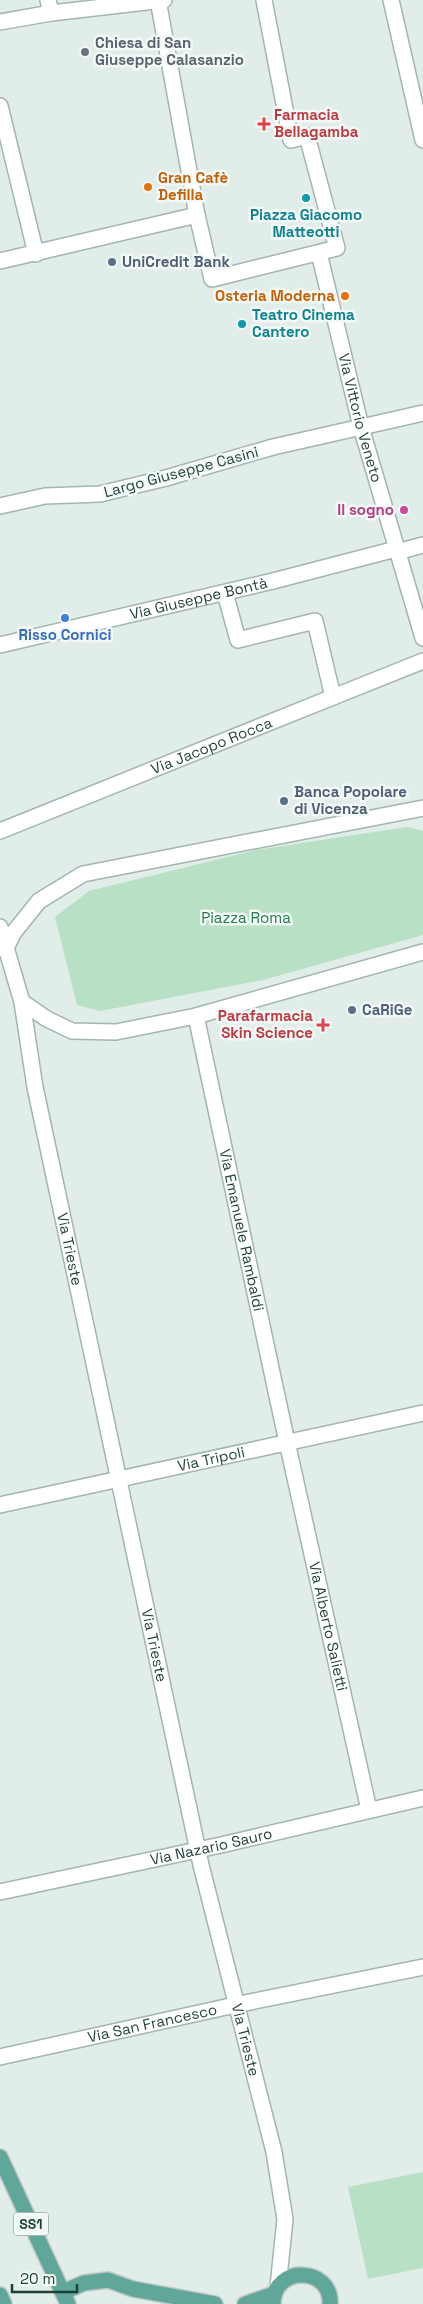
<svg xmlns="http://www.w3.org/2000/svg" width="423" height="2304" viewBox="0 0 423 2304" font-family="'Space Grotesk',sans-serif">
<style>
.green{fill:#b8e0c5}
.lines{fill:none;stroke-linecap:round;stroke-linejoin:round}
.pedestrian-casing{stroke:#a3b5b0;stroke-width:18}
.minor-casing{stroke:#a3b5b0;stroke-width:18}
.tertiary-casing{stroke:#a3b5b0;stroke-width:18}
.primary-casing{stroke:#c0c9c8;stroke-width:18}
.pedestrian{stroke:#fff;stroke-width:15}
.minor{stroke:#fff;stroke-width:15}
.tertiary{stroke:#fff;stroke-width:15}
.primary{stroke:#61a799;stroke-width:15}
.worship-dot{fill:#6b7280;stroke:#f2f9f6;stroke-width:2}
.health-dot{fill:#e0444e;stroke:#f2f9f6;stroke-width:2}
.food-dot{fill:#e8710a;stroke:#f2f9f6;stroke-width:2}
.culture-dot{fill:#0f9aa8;stroke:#f2f9f6;stroke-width:2}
.service-dot{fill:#5c6f8a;stroke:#f2f9f6;stroke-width:2}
.hotel-dot{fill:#d1479c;stroke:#f2f9f6;stroke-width:2}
.shop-dot{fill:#3f7fe0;stroke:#f2f9f6;stroke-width:2}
.labels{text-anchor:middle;stroke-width:5;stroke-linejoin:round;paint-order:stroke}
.shield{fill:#f2f9f6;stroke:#5e7772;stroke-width:1}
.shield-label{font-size:14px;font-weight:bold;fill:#1f3f39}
.worship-label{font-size:15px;font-weight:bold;fill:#5b616d;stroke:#f2f9f6;text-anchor:start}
.health-label{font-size:15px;font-weight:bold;fill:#be3a42;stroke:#f2f9f6;text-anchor:start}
.food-label{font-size:15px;font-weight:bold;fill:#c56008;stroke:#f2f9f6;text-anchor:start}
.culture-label{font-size:15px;font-weight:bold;fill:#0d838f;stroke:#f2f9f6}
.service-label{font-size:15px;font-weight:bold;fill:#4e5e75;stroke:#f2f9f6;text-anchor:start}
.street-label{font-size:15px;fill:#1f3f39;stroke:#f2f9f6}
.hotel-label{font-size:15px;font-weight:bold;fill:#b23c85;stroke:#f2f9f6;text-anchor:end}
.shop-label{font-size:15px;font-weight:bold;fill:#366cbe;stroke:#f2f9f6}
.park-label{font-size:15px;fill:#267a4b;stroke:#f2f9f6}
</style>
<rect width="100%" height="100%" fill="#e1ede8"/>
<g class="green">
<path d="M407 827 423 831V935L263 980 100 1011 77 1005 55 917 89 891 256 850Z"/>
<path d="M423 2172V2268L368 2279 348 2187Z"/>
</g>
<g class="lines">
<g class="pedestrian-casing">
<g id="pedestrian">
<path d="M158 0 197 215 212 279 337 248 307 136 291 140 264 0"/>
<path d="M51 13 164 0"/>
<path id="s1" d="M319 253 361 427 423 638"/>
<path d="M166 478 273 447 423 413"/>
<path d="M397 552 423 545"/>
<path d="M273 581 396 549"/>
<path d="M333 697 423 661"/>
<path d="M277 1396 287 1442"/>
</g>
</g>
<g class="minor-casing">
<g id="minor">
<path d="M391 0 423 140"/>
<path d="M0 22 51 13 48 0"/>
<path d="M0 506 45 496 100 494 166 478"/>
<path id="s2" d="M0 645 273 581"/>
<path id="s3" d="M0 831 333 697 315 621 238 640 225 593"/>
<path id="s4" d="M196 1016 277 1396"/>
<path id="s5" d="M287 1442 369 1810"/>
<path id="s6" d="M0 1505 423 1413"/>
<path id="s7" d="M0 1892 221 1845 423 1798"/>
</g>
</g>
<g class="tertiary-casing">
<g id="tertiary">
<path d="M0 106 36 254"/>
<path d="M0 261 197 215"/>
<path id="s8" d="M0 927 22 1002 35 1087 201 1865 274 2152 285 2219 278 2287"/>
<path d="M5 950 14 932 39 901 83 874 423 808"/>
<path d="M22 1002 47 1019 72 1031 116 1032 196 1016 423 952"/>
<path id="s9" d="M0 2057 235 2005 423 1967"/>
</g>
</g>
<g class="primary-casing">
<g id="primary">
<path d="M0 2157 68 2304"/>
<path d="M63 2292 84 2283 108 2280 133 2289 215 2304"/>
<path d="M0 2295 4 2304"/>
<path d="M245 2304 274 2294"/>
<path d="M273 2304C274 2264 332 2267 330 2304"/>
</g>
</g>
<use href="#pedestrian" class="pedestrian"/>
<use href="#minor" class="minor"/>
<use href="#tertiary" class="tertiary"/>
<use href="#primary" class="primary"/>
</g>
<circle class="worship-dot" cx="85" cy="52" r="5"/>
<g class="health-dot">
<path d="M261.5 116.5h5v5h5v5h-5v5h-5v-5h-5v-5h5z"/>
<path d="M320.5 1017.5h5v5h5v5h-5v5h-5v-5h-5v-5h5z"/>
</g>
<g class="food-dot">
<circle cx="148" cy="187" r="5"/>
<circle cx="345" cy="296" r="5"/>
</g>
<g class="culture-dot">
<circle cx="306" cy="198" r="5"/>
<circle cx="242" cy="324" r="5"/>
</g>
<g class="service-dot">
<circle cx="112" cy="262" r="5"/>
<circle cx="284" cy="801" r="5"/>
<circle cx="352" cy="1010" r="5"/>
</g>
<circle class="hotel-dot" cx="404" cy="510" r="5"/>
<circle class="shop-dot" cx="65" cy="618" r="5"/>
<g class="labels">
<rect class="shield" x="13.5" y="2212.5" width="35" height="23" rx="4"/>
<g class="shield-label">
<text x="31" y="2229">SS1</text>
</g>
<g class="worship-label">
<text x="95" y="48">Chiesa di San<tspan x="95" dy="17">Giuseppe Calasanzio</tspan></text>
</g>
<g class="health-label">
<text x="274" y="120">Farmacia<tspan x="274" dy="17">Bellagamba</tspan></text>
<text x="313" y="1021" text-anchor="end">Parafarmacia<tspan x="313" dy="17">Skin Science</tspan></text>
</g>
<g class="food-label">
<text x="158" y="183">Gran Cafè<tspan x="158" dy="17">Defilla</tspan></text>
<text x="335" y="301" text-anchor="end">Osteria Moderna</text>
</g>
<g class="culture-label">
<text x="306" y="220">Piazza Giacomo<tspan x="306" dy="17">Matteotti</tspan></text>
<text x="252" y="320" text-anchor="start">Teatro Cinema<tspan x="252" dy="17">Cantero</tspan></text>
</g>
<g class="service-label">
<text x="122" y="267">UniCredit Bank</text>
<text x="294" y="797">Banca Popolare<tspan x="294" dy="17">di Vicenza</tspan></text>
<text x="362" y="1015">CaRiGe</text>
</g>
<g class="street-label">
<text dy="5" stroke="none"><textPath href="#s1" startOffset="170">Via Vittorio Veneto</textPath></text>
<text transform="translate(181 472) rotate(-15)" y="5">Largo Giuseppe Casini</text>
<text dy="5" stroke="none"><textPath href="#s2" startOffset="204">Via Giuseppe Bontà</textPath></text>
<text dy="5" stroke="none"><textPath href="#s3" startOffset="228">Via Jacopo Rocca</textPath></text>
<text dy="5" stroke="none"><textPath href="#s4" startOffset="219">Via Emanuele Rambaldi</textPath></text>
<text dy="5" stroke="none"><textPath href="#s8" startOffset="330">Via Trieste</textPath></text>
<text dy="5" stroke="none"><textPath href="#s6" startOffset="216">Via Tripoli</textPath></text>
<text dy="5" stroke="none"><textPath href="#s5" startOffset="189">Via Alberto Salietti</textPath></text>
<text dy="5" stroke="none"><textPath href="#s8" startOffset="735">Via Trieste</textPath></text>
<text dy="5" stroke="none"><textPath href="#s7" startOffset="216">Via Nazario Sauro</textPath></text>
<text dy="5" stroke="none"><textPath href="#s9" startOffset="156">Via San Francesco</textPath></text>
<text dy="5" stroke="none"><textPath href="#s8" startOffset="1140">Via Trieste</textPath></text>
</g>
<g class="hotel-label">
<text x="394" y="515">Il sogno</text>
</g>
<g class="shop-label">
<text x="65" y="640">Risso Cornici</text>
</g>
<g class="park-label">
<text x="246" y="923">Piazza Roma</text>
</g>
</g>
<path d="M12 2284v8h65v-8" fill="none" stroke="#1f3f39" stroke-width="2.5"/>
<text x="20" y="2284" font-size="15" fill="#1f3f39" stroke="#f2f9f6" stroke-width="4" paint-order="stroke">20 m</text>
</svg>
